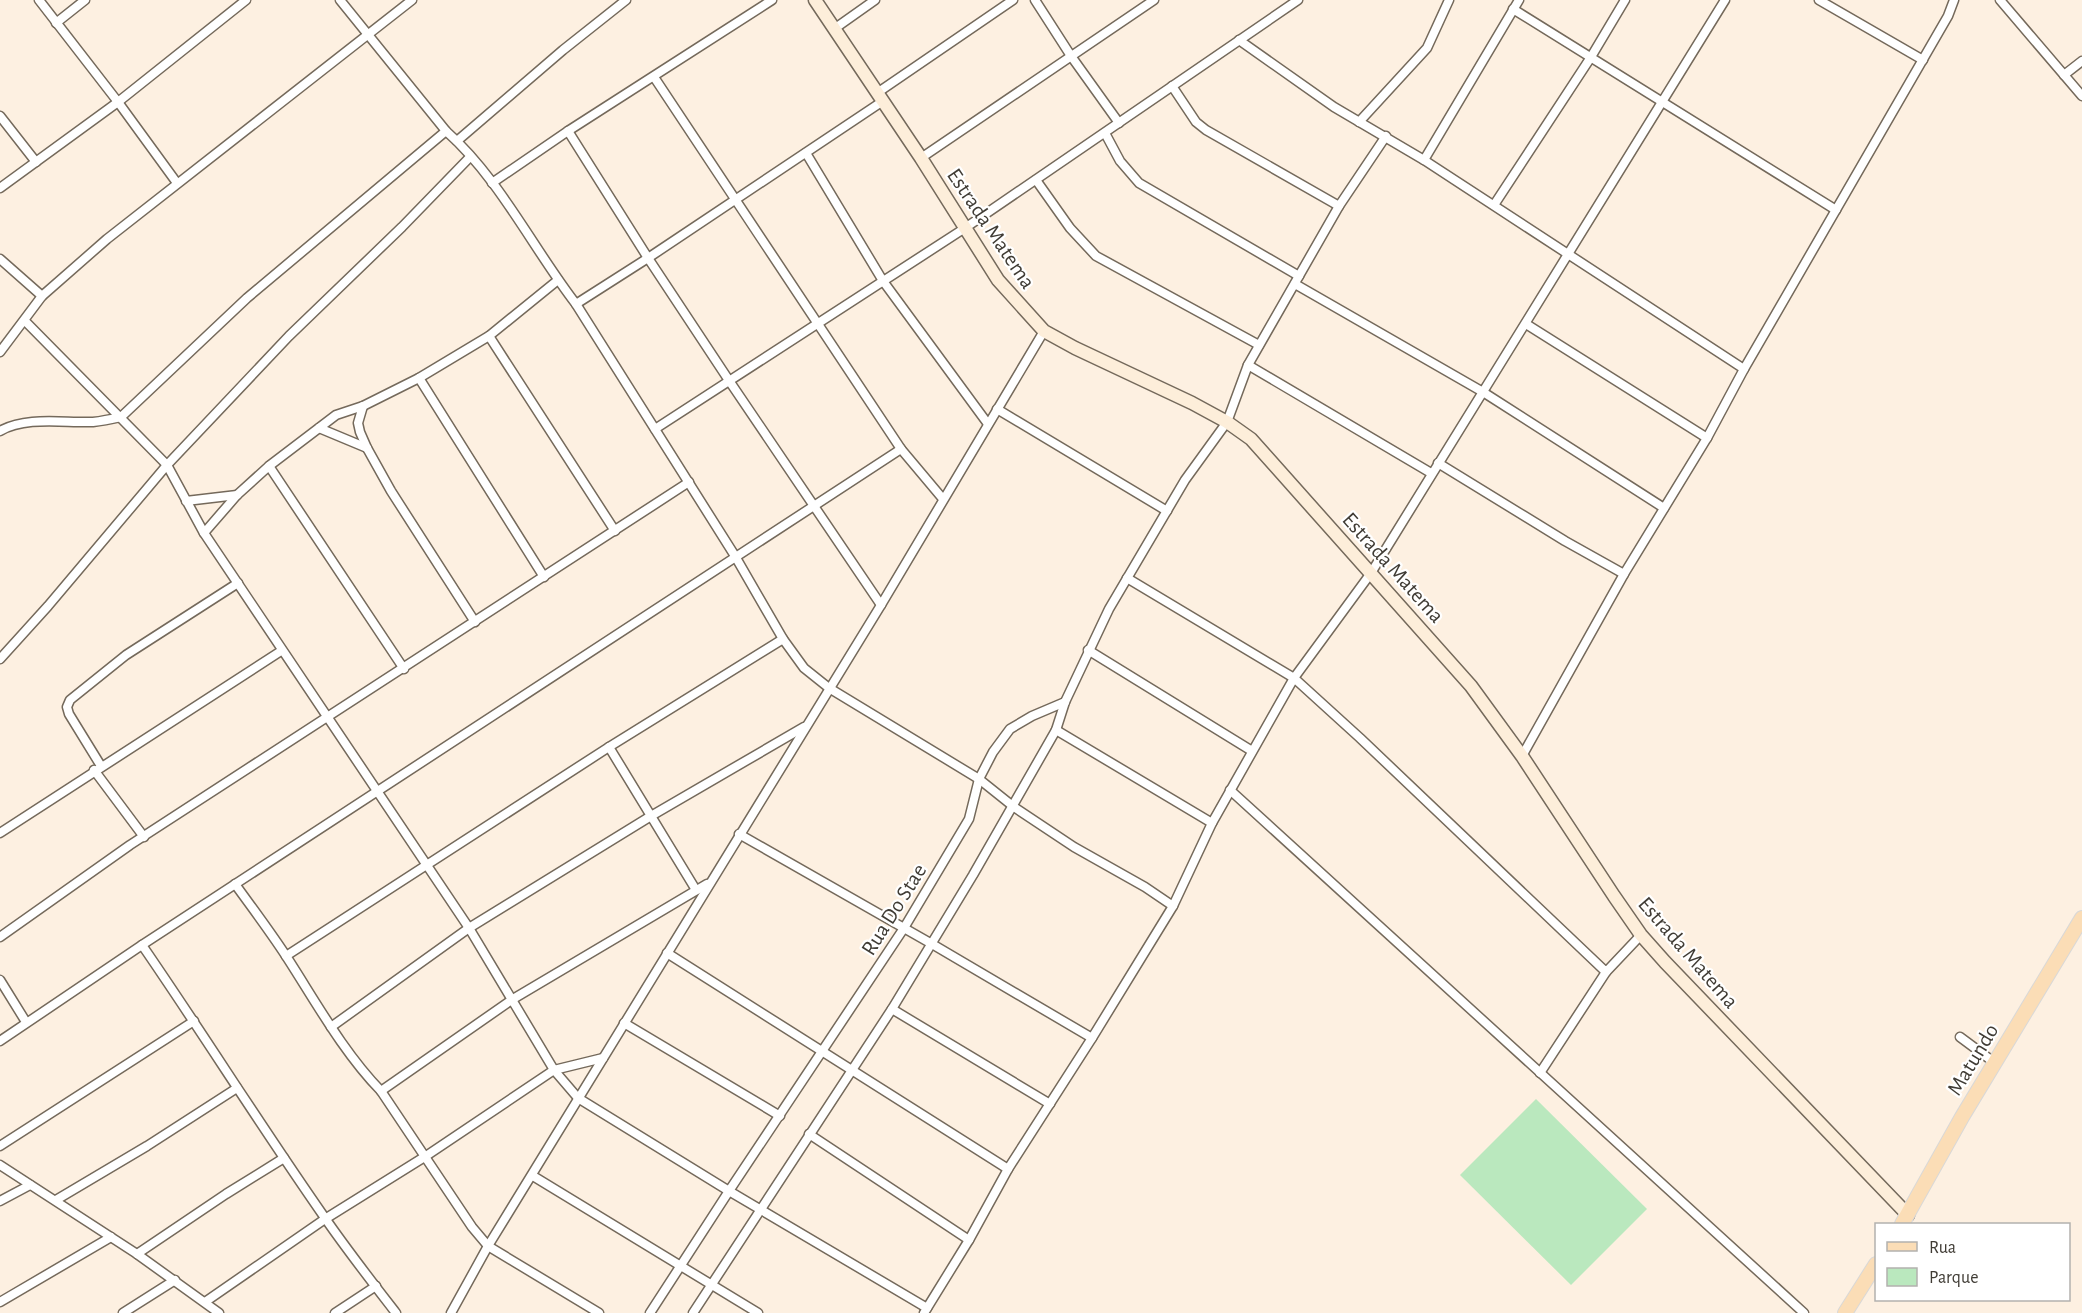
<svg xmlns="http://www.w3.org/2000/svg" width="2082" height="1313" viewBox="0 0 2082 1313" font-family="'Alegreya Sans',sans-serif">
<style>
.green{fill:#bae8be}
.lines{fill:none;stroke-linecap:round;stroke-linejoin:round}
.street-casing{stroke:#74695b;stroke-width:11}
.secondary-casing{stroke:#74695b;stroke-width:15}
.primary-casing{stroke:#d9d8d7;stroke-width:16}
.street{stroke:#fff;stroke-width:8}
.secondary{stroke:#fdeeda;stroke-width:12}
.primary{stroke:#fbddb6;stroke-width:14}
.labels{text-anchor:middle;stroke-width:4.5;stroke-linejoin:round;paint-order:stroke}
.street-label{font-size:22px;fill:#403c35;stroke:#fff}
</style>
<rect width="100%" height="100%" fill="#fdf0e1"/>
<path class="green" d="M1536 1099 1647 1209 1571 1285 1460 1175Z"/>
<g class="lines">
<g class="street-casing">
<g id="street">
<path d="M39 0 118 102 177 183"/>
<path d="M340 0 446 131C500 179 532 247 576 304L735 556 783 639 804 668 829 688 979 779 1014 807 1074 847 1145 887 1173 906"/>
<path d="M1035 0 1071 56 1119 123"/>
<path d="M1819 0 1923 60"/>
<path d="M2000 0 2082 96"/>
<path d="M1513 9 1836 210"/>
<path d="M56 23 85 0"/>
<path d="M834 29 875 0"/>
<path d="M1239 40 1334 107 1424 160 1744 369"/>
<path d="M2064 75 2082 61"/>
<path d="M654 77 901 449 943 499"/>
<path d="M1172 86 1196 122 1206 130 1339 206"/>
<path d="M877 93 1013 0"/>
<path d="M0 116 36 162"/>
<path d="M1359 122 1427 48 1449 0"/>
<path d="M568 131 648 258 730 382 881 605"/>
<path d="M1105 133 1120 161 1139 183 1299 276"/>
<path d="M457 141 563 50 626 0"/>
<path d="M806 153 883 281 988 424"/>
<path d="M921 158 1154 0"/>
<path d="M1424 160 1519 0"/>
<path d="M1036 180 1070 228 1096 256 1259 345"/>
<path d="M492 183 568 131 772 0"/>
<path d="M0 188 118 102 246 0"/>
<path d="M1494 205 1591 57 1625 0"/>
<path d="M0 259 42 296"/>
<path d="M1295 284 1483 392 1664 508"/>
<path d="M576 304 648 258 883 101"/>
<path d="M25 321 167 465 204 533 469 928 554 1070 578 1098 729 1191 927 1308"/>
<path d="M1526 324 1707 438"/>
<path d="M489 336 615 531"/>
<path d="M0 352 42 296 107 239 412 0"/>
<path d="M1248 365 1431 473"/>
<path d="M419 378 544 577"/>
<path d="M363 406 358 423 360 432 367 448 391 491 475 622"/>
<path d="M997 409 1167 511"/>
<path d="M319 428 367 448"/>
<path d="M655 429 965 228 1298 0"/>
<path d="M0 431C26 416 63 423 93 422 102 421 112 419 121 417L247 298 446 131"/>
<path d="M1438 463 1565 541 1624 574"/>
<path d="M269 466 404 669"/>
<path d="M186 501 237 495"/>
<path d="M204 533 237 495 269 466 336 415 363 406 419 378 489 336 558 280"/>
<path d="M1127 578 1294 678 1360 738 1606 972 1641 935"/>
<path d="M1088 650 1252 751"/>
<path d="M0 659 48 606 167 465 289 336 402 227 470 157"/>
<path d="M1056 730 1212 823"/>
<path d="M609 747 696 890"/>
<path d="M1522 756 1624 574 1707 438 1744 369 1948 16 1954 0"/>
<path d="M101 766 69 714 67 707 70 700 126 655 238 583"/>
<path d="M94 770 144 837"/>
<path d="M1230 790 1804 1313"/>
<path d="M0 833 281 651"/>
<path d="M739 834 932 944 1092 1038"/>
<path d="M235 884C253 909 272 934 288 959 317 1004 344 1053 381 1091L472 1227 488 1246 599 1313"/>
<path d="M0 937 130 845 689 482"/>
<path d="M142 945C204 1035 262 1128 325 1218 347 1250 372 1282 396 1313"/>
<path d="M667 953 1008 1169"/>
<path d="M286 956 609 747 783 639"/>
<path d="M0 980 26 1022"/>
<path d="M892 1009 1050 1104"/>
<path d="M624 1023 780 1116"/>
<path d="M331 1027 469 928 651 816 804 727"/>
<path d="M1960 1037 1995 1063"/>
<path d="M0 1041 142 945 901 449"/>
<path d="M1540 1073 1606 972"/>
<path d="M381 1091 513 999 707 884"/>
<path d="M809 1134 969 1240"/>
<path d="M0 1146 194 1021"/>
<path d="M0 1165 137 1254 219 1313"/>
<path d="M533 1176 758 1313"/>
<path d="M56 1200 147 1146 237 1088"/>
<path d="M0 1201 30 1185"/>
<path d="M137 1254 226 1194 284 1158"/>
<path d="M0 1302 111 1237"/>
<path d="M205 1302 325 1219 426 1156 554 1070 603 1058"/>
<path d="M123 1313 175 1280"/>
<path d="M335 1313 376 1286"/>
<path d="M451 1313 488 1246 881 605 1044 331"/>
<path d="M650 1313 729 1191 904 928 969 819 979 779 993 752 1010 729 1032 716 1065 702"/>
<path d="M693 1313 892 1009 973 875 1056 730 1065 702 1109 609 1185 480 1227 422 1248 365 1339 206 1386 136"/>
<path d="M924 1313 969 1240 1008 1169 1092 1038 1173 906 1212 823 1294 678 1371 573 1725 0"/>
</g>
</g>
<g class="secondary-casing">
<path id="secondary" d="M815 0 921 158 998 280 1044 331 1075 348 1192 403 1227 422 1251 439 1471 686 1522 756 1614 896 1641 935 1665 962 1908 1215"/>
</g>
<g class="primary-casing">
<g id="primary">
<path d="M1902 1224 1962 1117 2082 918"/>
<path d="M1845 1313 1876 1264"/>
</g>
</g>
<use href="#street" class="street"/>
<use href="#secondary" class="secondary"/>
<use href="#primary" class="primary"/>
</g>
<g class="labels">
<g class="street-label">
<text transform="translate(992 228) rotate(56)" y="8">Estrada Matema</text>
<text transform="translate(1394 567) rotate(48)" y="8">Estrada Matema</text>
<text transform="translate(893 909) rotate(-58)" y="8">Rua Do Stae</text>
<text transform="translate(1689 952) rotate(49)" y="8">Estrada Matema</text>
<text transform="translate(1972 1059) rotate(-59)" y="8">Matundo</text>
</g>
</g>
<rect x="1875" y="1223" width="195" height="78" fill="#ffffff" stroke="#b3b1ae" stroke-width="1.5"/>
<rect x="1887" y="1242" width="30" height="9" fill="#fbddb6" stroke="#b3b1ae" stroke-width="1.5"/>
<text x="1929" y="1253" font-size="18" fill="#403c35">Rua</text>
<rect x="1887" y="1268" width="30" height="18" fill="#bae8be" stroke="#b3b1ae" stroke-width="1.5"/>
<text x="1929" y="1283" font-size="18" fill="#403c35">Parque</text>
</svg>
